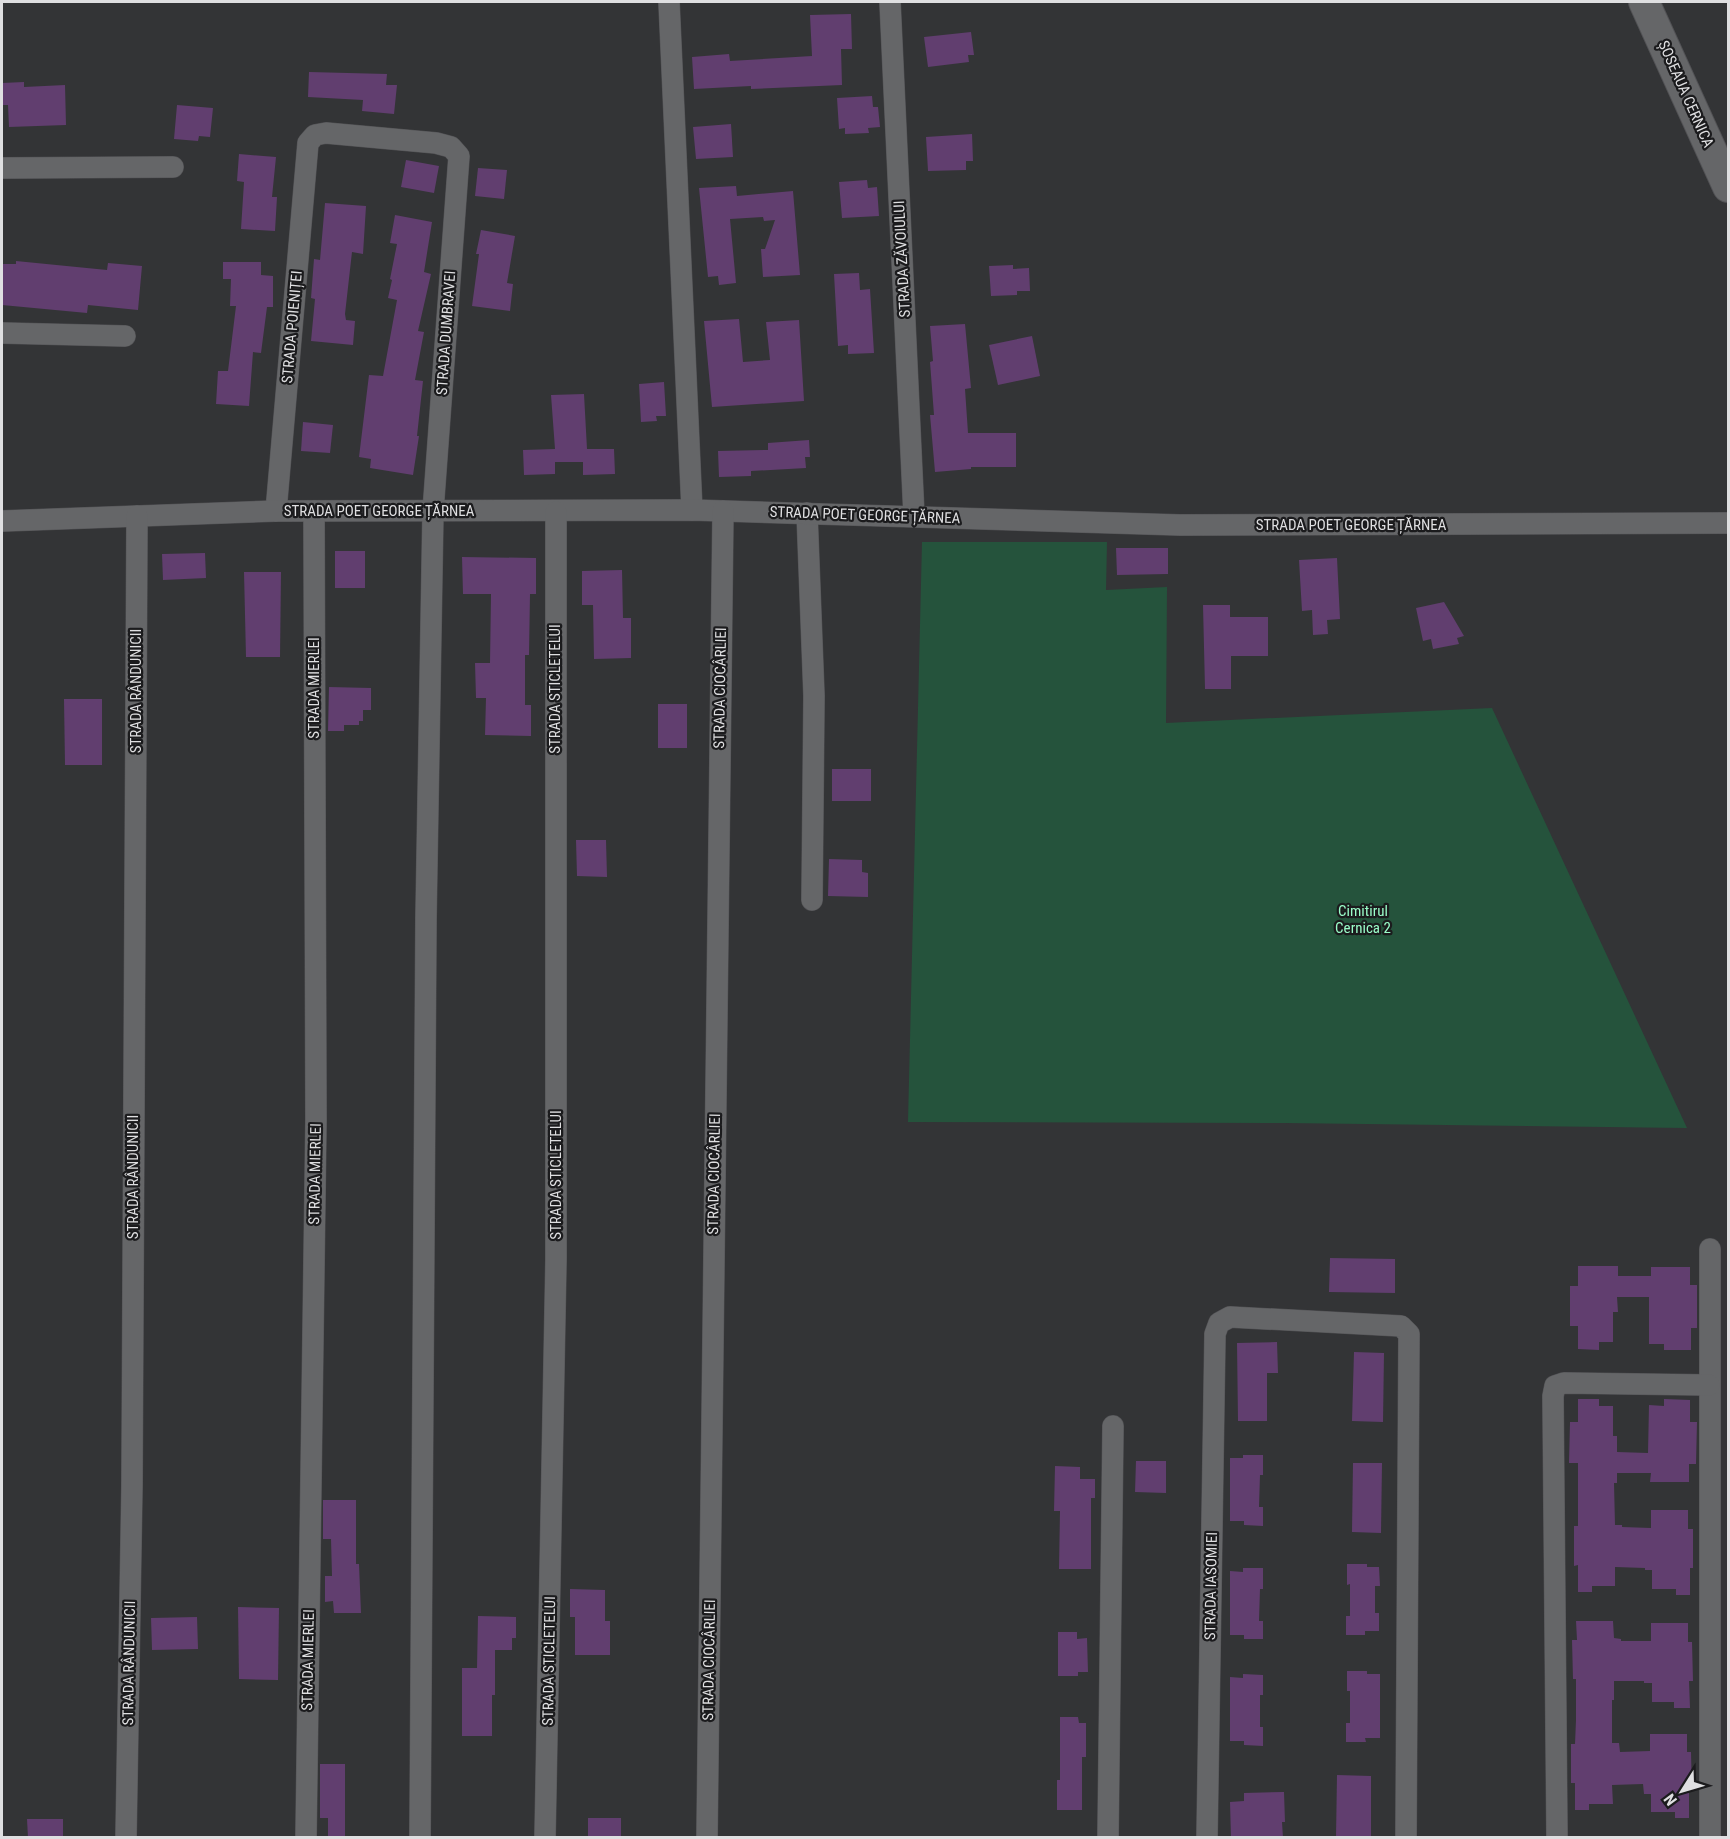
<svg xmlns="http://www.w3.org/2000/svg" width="1730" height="1839" viewBox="0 0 1730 1839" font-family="'Roboto Condensed',sans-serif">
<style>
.green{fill:#25533c}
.building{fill:#613e6f}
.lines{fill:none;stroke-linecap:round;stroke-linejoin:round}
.minor-casing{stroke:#525255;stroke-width:22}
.secondary-casing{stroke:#525255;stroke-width:32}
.minor{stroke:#656668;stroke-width:21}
.secondary{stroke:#656668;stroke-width:30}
.labels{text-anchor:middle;stroke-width:4.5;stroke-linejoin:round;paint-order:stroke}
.street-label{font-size:15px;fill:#dfdfe1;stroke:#1b1b1d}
.park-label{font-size:15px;fill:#9afdc9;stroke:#1b1b1d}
</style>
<rect width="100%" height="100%" fill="#333436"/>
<path class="green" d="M922 542H1107L1106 590 1167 587 1166 723 1492 708 1687 1128 1285 1123 908 1122Z"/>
<g class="building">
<path d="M851 14 852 49H841L842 85 751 89V86L694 89 692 57 729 54 730 61 812 56 810 15Z"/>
<path d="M971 32 974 55H968L969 62 928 67 924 37Z"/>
<path d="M309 72 387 74 386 85H397L394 114 362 111 363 100 308 97Z"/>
<path d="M24 82V87L65 85 66 125 9 127 8 105H2V83Z"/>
<path d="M872 96 873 107H878L880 127 868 128 869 133 845 134V128L839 129 837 98Z"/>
<path d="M177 105 213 108 210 137 199 136 198 141 174 139Z"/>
<path d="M731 124 733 157 696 159 693 127Z"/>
<path d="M972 134 973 161H966V170L928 171 926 137Z"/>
<path d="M239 154 276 157 272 197H277L275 231 241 229 244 182 237 181Z"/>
<path d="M406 160 439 166 434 193 401 187Z"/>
<path d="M478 168 507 170 504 199 475 196Z"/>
<path d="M867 180 868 188 877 187 879 216 842 218 839 182Z"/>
<path d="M736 186 737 196 793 191 800 275 763 277 761 249H765L775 220 764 221 763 217 730 219 736 283 719 285 718 276 708 277 699 188Z"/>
<path d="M325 203 366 206 363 254 352 252 345 314 346 320 355 321 353 345 311 341 315 299 311 298 314 259 320 260Z"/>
<path d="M395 215 432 222 424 272 431 274 418 331 424 332 415 380 423 381 417 436H419L413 475 370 468 371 459 359 457 369 375 383 376 397 300 388 298 392 280 390 279 397 244 390 243Z"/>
<path d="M481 230 515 236 507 283 513 284 510 311 472 306 479 254H476Z"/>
<path d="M16 261 107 270 108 263 142 266 138 310 88 305 87 313 2 305V264H16Z"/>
<path d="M223 262H261V275L273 276V307H267L261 353 253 352 249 406 216 404 218 371H228L236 306H230L231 279H223Z"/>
<path d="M1013 265V269L1029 268 1030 291H1017V295L991 296 989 266Z"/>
<path d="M859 273 860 290 870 289 874 353 848 354V345L838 346 834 274Z"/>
<path d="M739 319 743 362 770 360 766 322 799 320 804 401 712 407 704 321Z"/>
<path d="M965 324 971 388 965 389 968 433H1016V467H971V469L935 472 930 415H934L930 362 933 361 930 326Z"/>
<path d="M1032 336 1040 376 998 385 989 345Z"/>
<path d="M664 382 666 416H656L657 421 641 422 639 384Z"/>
<path d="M584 394 587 449H614L615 474 583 475V462H555V455V474L524 475 523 450 555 449 551 395Z"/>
<path d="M303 422 333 425 330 453 301 451Z"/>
<path d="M809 440 810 457H805L806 468 751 471V476L719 477 718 451 768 450V443Z"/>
<path d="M1116 548H1168V574L1117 575Z"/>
<rect x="335" y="551" width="30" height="37"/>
<path d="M205 553 206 578 163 580 162 554Z"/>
<path d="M462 557 536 558V594H530L529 655H525V705H531V736L485 735 486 698H476L475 663H490L491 594H463Z"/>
<path d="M1337 558 1340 619 1327 620 1328 634 1313 635 1312 610 1302 611 1299 560Z"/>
<path d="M622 570 623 618H631V658L594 659 593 605H582V571Z"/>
<path d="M244 572H281L280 657H246Z"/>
<path d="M1444 602 1464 636 1457 638 1459 644 1433 649 1431 639 1423 641 1416 608Z"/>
<path d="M1203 605H1230V617H1268V656H1231V689H1205Z"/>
<path d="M329 687 371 688V710H363V721H359V725H344V731H328Z"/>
<path d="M64 699H102V765H65Z"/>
<rect x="658" y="704" width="29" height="44"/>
<rect x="832" y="769" width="39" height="32"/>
<path d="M576 840H606L607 877 577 876Z"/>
<path d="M829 859 862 860V872L868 873V897L828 896Z"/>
<path d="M1330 1258 1395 1259V1293L1329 1292Z"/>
<path d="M1578 1266H1618V1276H1651V1267H1690V1285H1697V1328H1691V1350H1664V1344H1649V1297H1617L1618 1312H1613V1342H1599V1350L1578 1349V1326H1570V1286H1578Z"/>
<path d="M1277 1342 1278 1373H1267V1421H1238L1237 1343Z"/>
<path d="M1354 1352 1384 1353 1383 1422 1352 1421Z"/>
<path d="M1578 1399H1599V1406H1613V1436H1617V1452L1648 1453 1649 1405 1664 1406V1399L1690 1400V1422H1697L1696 1464H1689V1482H1650L1651 1473H1617V1483H1614L1615 1525H1622V1527L1651 1528V1510H1688V1529H1693V1568H1690V1595H1676V1589H1652V1570H1645V1568L1615 1567V1586H1592V1592H1578V1565L1574 1566V1526H1578V1463H1569L1570 1422H1578Z"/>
<path d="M1243 1455H1263V1475H1260L1259 1507H1263V1526L1244 1525V1521H1230V1458H1243Z"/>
<path d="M1136 1461H1166V1493L1135 1492Z"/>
<path d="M1353 1463H1382L1381 1533 1352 1532Z"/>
<path d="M1055 1466 1080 1467V1479H1095V1498H1091V1569H1059L1060 1511H1054Z"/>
<path d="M323 1500H356V1564H359L361 1613H334L333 1601 325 1602V1576H332L331 1539H323Z"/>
<path d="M1347 1564H1367V1567H1379L1380 1586H1375V1613H1379V1631H1365V1635H1346V1616H1350V1584L1347 1585Z"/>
<path d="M1243 1568H1263V1589H1260L1259 1621H1263V1639H1244V1635H1230V1571L1243 1572Z"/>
<path d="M570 1589 605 1590V1621H610V1655H575V1617H570Z"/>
<path d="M238 1607 279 1608 278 1680 239 1679Z"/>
<path d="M478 1616 516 1617V1638H512V1650H495V1695H492V1736H462V1668H477Z"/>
<path d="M197 1617 198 1649 152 1650 151 1618Z"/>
<path d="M1576 1621H1613L1614 1638 1621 1639V1641H1651V1623H1688V1642H1692L1693 1681H1689L1690 1708H1674V1702H1652V1683H1644V1681H1614V1700H1612V1743H1619L1620 1752 1650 1751V1734H1687V1752H1691L1692 1791 1689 1792V1818H1675V1812H1651V1794H1644L1643 1784 1612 1785 1613 1804H1589V1810H1575V1783H1571V1744H1575L1576 1720V1679H1573L1572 1640H1577Z"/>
<path d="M1058 1632H1077V1639L1087 1638 1088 1672H1078V1676H1058Z"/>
<path d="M1347 1671H1367V1674H1380V1738H1365L1366 1742H1346V1723H1350V1691H1347Z"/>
<path d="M1243 1674 1263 1675V1695H1260V1727H1263V1746L1244 1745V1741H1230V1677L1243 1678Z"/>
<path d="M1060 1717H1078L1079 1723H1086V1757H1082V1810H1057V1780H1060Z"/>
<path d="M320 1764H345V1838H328V1818H320Z"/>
<path d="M1337 1775 1371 1776V1838H1336Z"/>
<path d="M1284 1792 1285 1822H1282L1283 1838H1231L1230 1802 1244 1801V1793Z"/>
<rect x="588" y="1818" width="33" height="20"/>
<path d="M27 1819H63V1838H28Z"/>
</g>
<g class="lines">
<g class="minor-casing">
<g id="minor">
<path d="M669 2 692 510"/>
<path d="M890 2 914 516"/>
<path d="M2 168 173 167"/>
<path d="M2 333 125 336"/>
<path d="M276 511 308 143 315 135 326 133 436 143 451 147 459 156 433 511 426 918 420 1838"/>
<path d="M807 513 814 696 812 900"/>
<path d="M2 521 276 511 692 510 1180 525 1728 523"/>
<path d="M1710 1249V1838"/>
<path d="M126 1838 132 1484 137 516"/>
<path d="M306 1838 316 1119 314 511"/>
<path d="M545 1838 556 1259V512"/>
<path d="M707 1838 723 511"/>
<path d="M1108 1838 1113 1426"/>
<path d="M1207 1838 1215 1334 1219 1323 1230 1317 1401 1326 1409 1334 1406 1838"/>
<path d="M1557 1838 1553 1396 1555 1386 1564 1383 1709 1385"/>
</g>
</g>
<g class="secondary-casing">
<path id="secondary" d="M1644 2 1728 187"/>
</g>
<use href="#minor" class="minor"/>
<use href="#secondary" class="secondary"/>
</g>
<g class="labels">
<g class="street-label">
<text transform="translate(1686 94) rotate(66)" y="5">ȘOSEAUA CERNICA</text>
<text transform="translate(902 259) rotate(-93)" y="5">STRADA ZĂVOIULUI</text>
<text transform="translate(292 327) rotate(-85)" y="5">STRADA POIENIȚEI</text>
<text transform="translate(446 333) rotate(-86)" y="5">STRADA DUMBRAVEI</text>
<text x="379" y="516">STRADA POET GEORGE ȚĂRNEA</text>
<text transform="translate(865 515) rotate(2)" y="5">STRADA POET GEORGE ȚĂRNEA</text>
<text x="1351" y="530">STRADA POET GEORGE ȚĂRNEA</text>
<text transform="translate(314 688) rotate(-90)" y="5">STRADA MIERLEI</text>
<text transform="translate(720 688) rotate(-89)" y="5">STRADA CIOCÂRLIEI</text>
<text transform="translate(555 689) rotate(-90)" y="5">STRADA STICLETELUI</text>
<text transform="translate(136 691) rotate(-90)" y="5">STRADA RÂNDUNICII</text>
<text transform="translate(315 1174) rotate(-89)" y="5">STRADA MIERLEI</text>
<text transform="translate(714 1174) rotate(-89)" y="5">STRADA CIOCÂRLIEI</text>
<text transform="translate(556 1175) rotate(-90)" y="5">STRADA STICLETELUI</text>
<text transform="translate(133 1177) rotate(-90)" y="5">STRADA RÂNDUNICII</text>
<text transform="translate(1211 1586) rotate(-89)" y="5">STRADA IASOMIEI</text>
<text transform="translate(308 1660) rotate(-89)" y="5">STRADA MIERLEI</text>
<text transform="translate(709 1660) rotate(-89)" y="5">STRADA CIOCÂRLIEI</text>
<text transform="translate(549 1661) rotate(-89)" y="5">STRADA STICLETELUI</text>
<text transform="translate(129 1663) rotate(-89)" y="5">STRADA RÂNDUNICII</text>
</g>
<g class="park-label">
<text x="1363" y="916">Cimitirul<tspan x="1363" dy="17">Cernica 2</tspan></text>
</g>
</g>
<rect width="1730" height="1839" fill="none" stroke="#dfdfe1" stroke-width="6"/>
<g transform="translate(1682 1791) rotate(233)" stroke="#1b1b1d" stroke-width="4.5" paint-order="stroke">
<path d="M0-4.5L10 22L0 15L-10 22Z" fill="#dfdfe1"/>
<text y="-9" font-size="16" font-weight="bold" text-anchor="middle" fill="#dfdfe1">N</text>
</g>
</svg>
